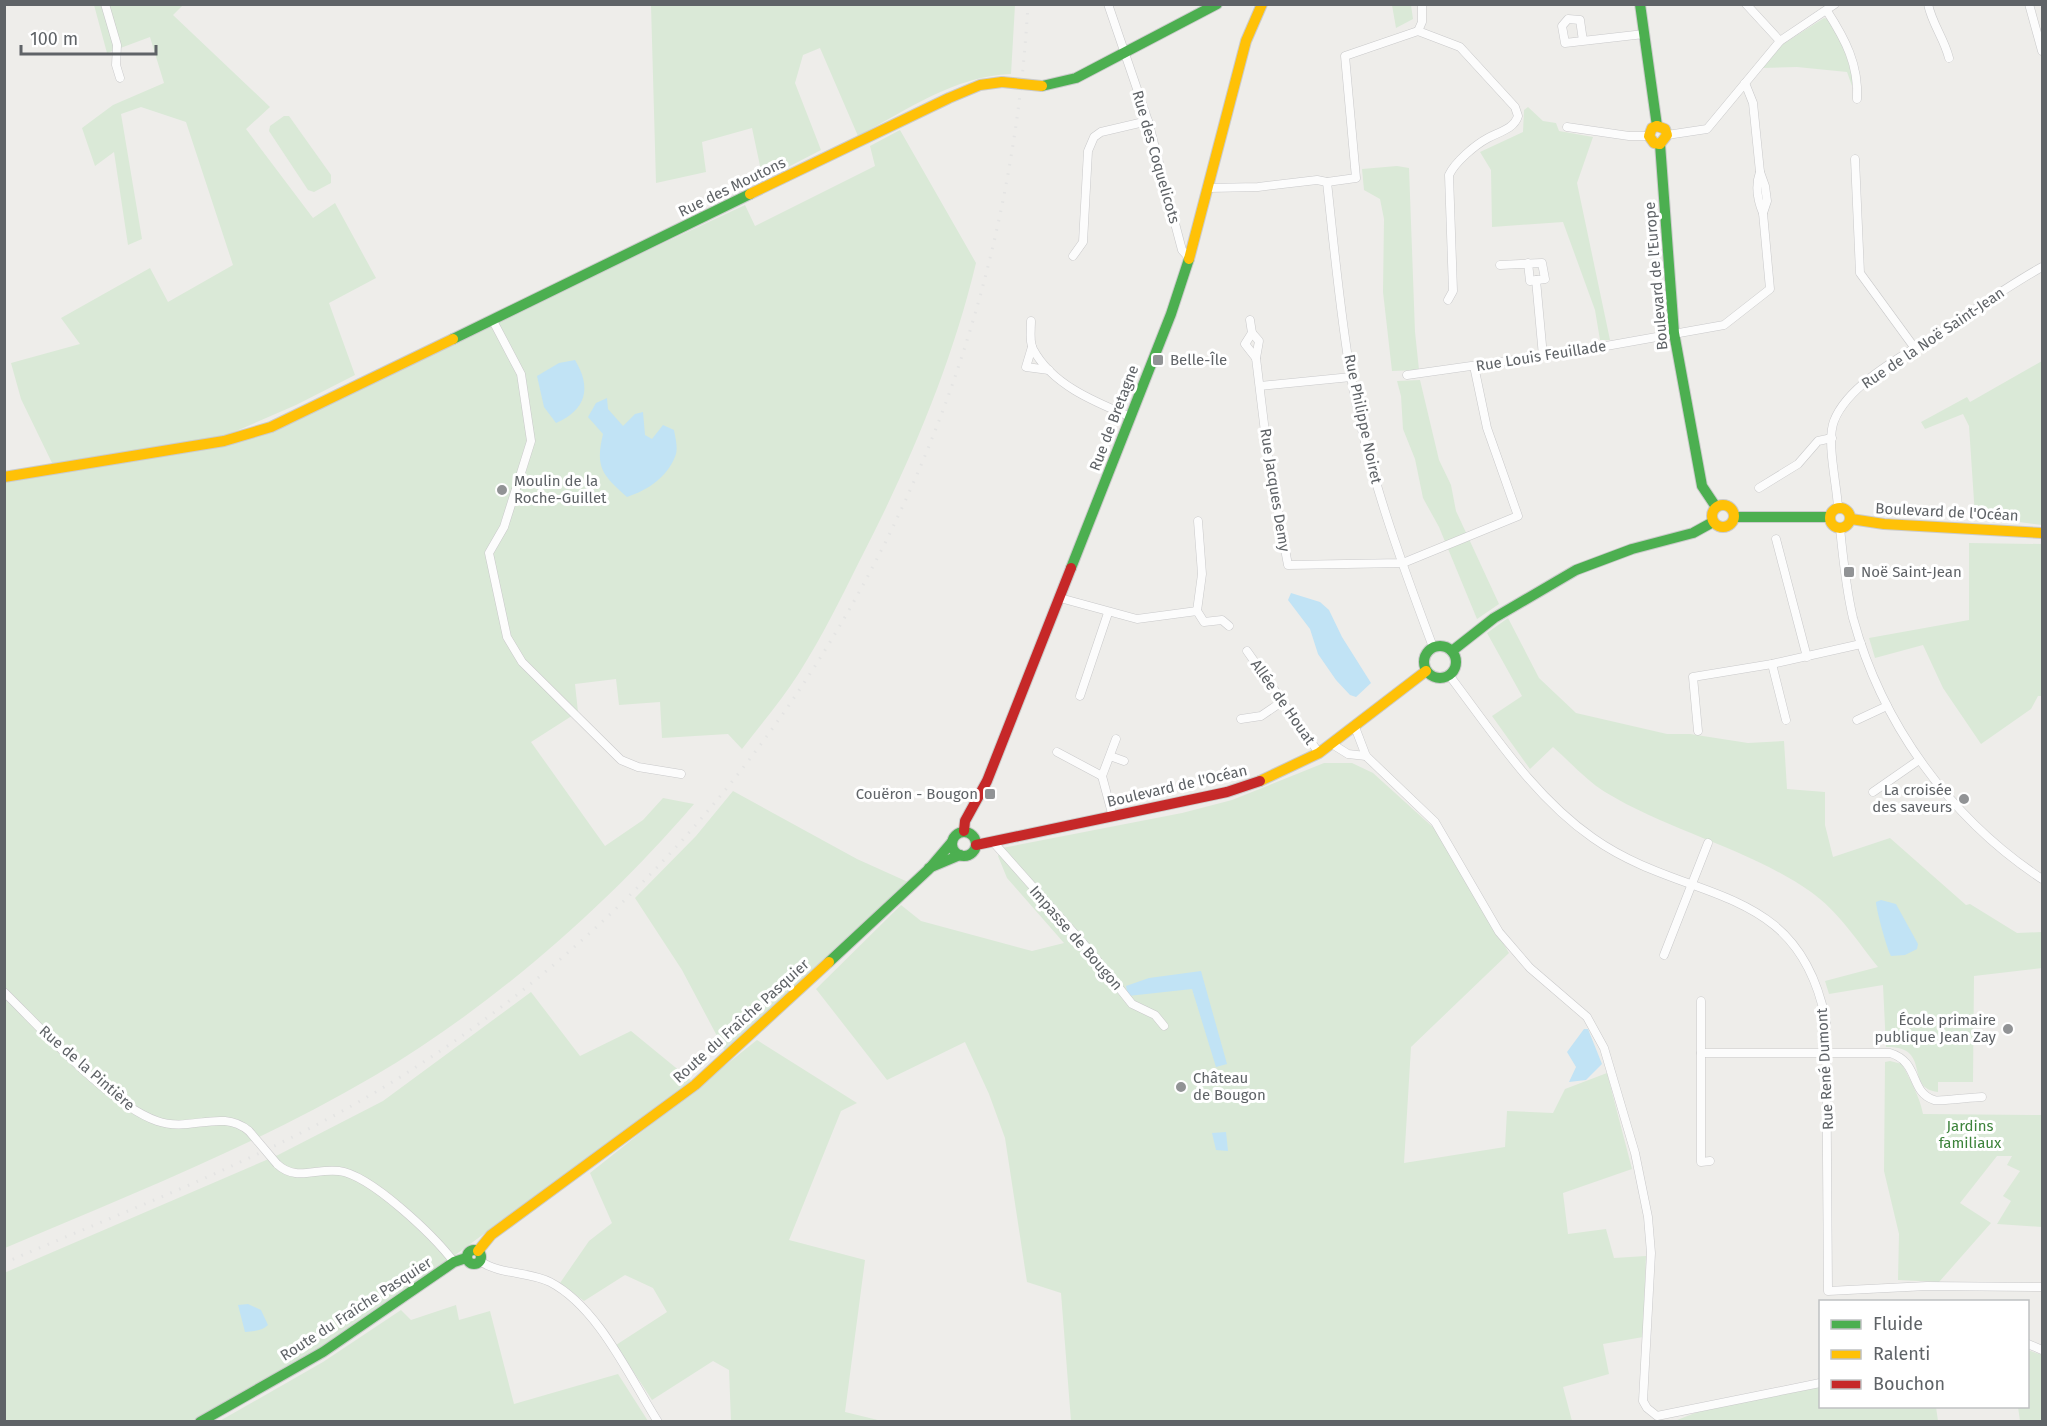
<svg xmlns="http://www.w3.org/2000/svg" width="2047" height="1426" viewBox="0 0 2047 1426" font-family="'Fira Sans',sans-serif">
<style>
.green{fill:#dae9d7}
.water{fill:#c1e3f5}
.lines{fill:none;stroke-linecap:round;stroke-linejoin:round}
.street-casing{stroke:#c9c9ca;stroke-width:9}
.fast-casing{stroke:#cbcbcb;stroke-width:12}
.slow-casing{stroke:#cbcbcb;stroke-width:12}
.jam-casing{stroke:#cbcbcb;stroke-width:12}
.street{stroke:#fcfcfc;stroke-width:8}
.fast{stroke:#4caf50;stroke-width:10}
.slow{stroke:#ffc107;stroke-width:10}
.jam{stroke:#c62828;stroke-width:10}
.rail{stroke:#e4e4e3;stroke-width:3;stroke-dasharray:1.5 8;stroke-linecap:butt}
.street-bridge-casing{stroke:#c9c9ca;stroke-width:9;stroke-linecap:butt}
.slow-bridge-casing{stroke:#cbcbcb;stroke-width:12;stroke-linecap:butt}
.street-bridge{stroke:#fcfcfc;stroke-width:8}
.slow-bridge{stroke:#ffc107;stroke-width:10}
.poi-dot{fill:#919395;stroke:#fff;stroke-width:2}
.labels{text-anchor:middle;stroke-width:6;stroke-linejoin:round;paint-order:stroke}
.street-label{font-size:15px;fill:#5f6367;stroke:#fff}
.poi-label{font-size:15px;fill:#5f6367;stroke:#fff;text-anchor:start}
.park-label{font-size:15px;fill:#3c833a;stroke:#fff}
</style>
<rect width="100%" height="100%" fill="#eeedea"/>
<g class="green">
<path d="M94 5H183L173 15 270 107 246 129 313 218 335 203 376 278 329 303 355 375 296 405 227 435 53 465 21 399 11 363 80 344 61 318 150 268 168 302 233 265 186 122 141 107 121 114 142 239 128 245 114 152 95 166 82 128 113 105 164 83 150 37 107 53Z"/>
<path d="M651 5H1015L1011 74C954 76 907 110 858 136L820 48 803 55 795 83 821 150 763 180 752 128 702 142 706 172 656 183Z"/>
<path d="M1392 5H1411L1413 19 1396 28Z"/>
<path d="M1824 18 1828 19C1839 36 1858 65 1852 86L1847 72 1797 67 1762 68 1780 46Z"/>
<path d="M1528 107 1543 121 1556 123 1559 131 1593 137 1577 183 1610 340H1600L1595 310 1563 222 1492 227 1491 170 1480 152 1523 132 1524 110Z"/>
<path d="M284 116H289L331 175V183L314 192 308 190 269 131 270 126Z"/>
<path d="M900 130 976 263C951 367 909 465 860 560 841 598 822 637 799 673 782 700 761 724 742 749L728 734 662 738 660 702 619 705 616 679 575 684 578 712 531 742 605 846 643 820 663 798 694 804C607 906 490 1008 374 1076 257 1145 129 1195 5 1248V477L271 427 745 205 755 226 875 166 870 146Z"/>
<path d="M1397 166 1409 168 1415 332 1419 370 1392 371 1383 292 1384 219 1380 199 1364 190 1362 169Z"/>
<path d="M2042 361V525L1975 516 1969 426 1963 414 1925 429 1921 422 1967 397 1970 402Z"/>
<path d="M1420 380 1439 460 1451 485 1456 511 1499 604 1477 619 1439 527 1423 498 1415 459 1403 429 1401 396 1397 381Z"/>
<path d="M1969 543 2042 544V696H2038L2031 709 1981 744 1943 688 1923 645 1875 658 1869 638 1969 620Z"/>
<path d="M1508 618 1539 678 1576 713 1667 734H1690L1748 743 1784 741 1787 789 1825 792V825L1833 857 1890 838 1966 905 1970 904 2017 933 2042 932V968L1974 976 1973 1082H1938V1092C1903 1088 1933 1046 1886 1047L1883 985 1829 994 1825 981 1878 967C1858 942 1838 911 1811 892 1748 848 1671 832 1605 792 1586 780 1570 762 1553 747L1530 769 1492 716 1522 696 1487 633Z"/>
<path d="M1324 763H1352L1373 773 1436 830 1509 953 1411 1047 1404 1163 1505 1147 1507 1111 1553 1113 1565 1089 1607 1073 1632 1169 1563 1193 1568 1234 1606 1229 1614 1258 1646 1256 1643 1337 1603 1344 1609 1374 1563 1387 1572 1421H1071L1061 1293 1027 1282 1005 1138 989 1094 965 1042 887 1080 816 989 901 905 921 921 1032 951 1064 943 1007 878 998 856 1002 848 1182 813 1232 800Z"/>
<path d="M733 791 857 859 908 882 725 1051 682 970 635 898 696 836Z"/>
<path d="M531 992 580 1056 631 1031 692 1081 323 1352 200 1421H5L4 1273 278 1155 383 1101Z"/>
<path d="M757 1040 857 1103 841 1111 789 1240 865 1260 845 1412 882 1421H731L729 1370 713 1361 652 1400 616 1345 667 1312 653 1288 625 1275 584 1301 560 1283 589 1241 612 1223 590 1173Z"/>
<path d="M1890 1061 1902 1064C1910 1080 1920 1097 1923 1114L2042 1115V1227L1997 1224 2011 1201 2003 1196 2020 1171 2007 1165 2012 1156H1997L1960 1203 1991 1223 1939 1282 1898 1280 1899 1234 1884 1171 1885 1062Z"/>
<path d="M456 1305 459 1320 490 1311 514 1404 618 1374 648 1421 218 1422 323 1362 401 1310 411 1320Z"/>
<path d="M2028 1350 2042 1355V1421H2020L2018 1407 2028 1406Z"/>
<path d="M1820 1386V1406L1936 1407 1938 1421 1672 1422 1700 1411Z"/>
</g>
<g class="water">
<path d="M575 360C592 388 586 410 556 423L544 407 537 376 559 363Z"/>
<path d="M607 398 608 409 623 426 635 414 643 412 645 435 652 439 663 425 674 430C675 436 678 447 676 454 668 477 648 490 627 497 602 475 595 467 603 434L588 417 596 403Z"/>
<path d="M1291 593 1320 602 1329 610 1342 637 1371 683 1356 697 1350 695 1336 680 1318 654 1310 629 1288 600Z"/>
<path d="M1881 900 1896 904 1918 944 1917 949 1905 955 1891 956C1887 950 1876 909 1876 902Z"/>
<path d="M1201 971 1227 1064 1216 1067 1192 989 1128 996 1126 986 1149 978Z"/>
<path d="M1584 1029H1588L1602 1064 1586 1080 1569 1082 1576 1067 1567 1052Z"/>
<path d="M1226 1132 1228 1151 1216 1150 1212 1133Z"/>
<path d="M248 1304 261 1310 268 1325C262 1331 254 1331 245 1332L238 1305Z"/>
</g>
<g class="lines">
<g class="street-casing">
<g id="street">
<path d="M105 4 117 45 116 65 120 78"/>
<path d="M1108 4 1148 121 1182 250 1190 259"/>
<path d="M1422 4V22L1418 31 1460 47 1515 107 1518 116C1514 129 1499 132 1488 138 1475 145 1455 162 1449 175L1453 291 1448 300"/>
<path d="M1746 4 1780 41"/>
<path d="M1928 4C1932 24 1944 38 1949 58"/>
<path d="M2029 4 2042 51"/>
<path d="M1827 11C1845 39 1859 65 1857 99"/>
<path d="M1418 31 1345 56 1356 178 1327 182C1334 247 1340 313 1351 377 1367 469 1400 559 1433 647"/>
<path d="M1583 41 1580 20 1568 19 1562 26 1565 43 1644 34"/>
<path d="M1745 83 1753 103 1760 172 1765 186 1767 201 1763 213"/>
<path d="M1567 127 1629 136H1649"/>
<path d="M1667 135 1707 129 1780 41 1835 4"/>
<path d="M1855 159 1860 273 1914 347"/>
<path d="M1209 188 1258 187 1317 180 1327 182"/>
<path d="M1073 256 1083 242 1088 151 1094 137 1101 132 1148 121"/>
<path d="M1500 265 1542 263 1545 279 1530 281 1528 263"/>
<path d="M1536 280 1543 356"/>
<path d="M492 319 521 374 531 441 504 527 489 553 507 637 522 662 621 760 638 767 681 774"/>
<path d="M1250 320 1252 333 1245 344 1256 358 1269 465 1288 565 1403 563 1518 516 1487 428 1474 366"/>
<path d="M1031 321C1031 329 1029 342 1033 349 1052 385 1095 402 1131 417"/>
<path d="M1252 333 1259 341 1256 358"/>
<path d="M1032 347 1026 367 1049 370"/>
<path d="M1407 375 1578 351 1724 325 1770 289 1763 213C1757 199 1755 186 1760 172"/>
<path d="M1260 386 1351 377"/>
<path d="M1759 488 1798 464 1818 441 1832 438"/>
<path d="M1838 508C1837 484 1826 442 1834 421 1848 384 1906 354 1938 334 1973 311 2006 287 2042 267"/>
<path d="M1840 528C1843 558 1846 589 1853 618 1882 725 1951 819 2042 879"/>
<path d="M1776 539 1807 657"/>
<path d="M1060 598 1137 619 1197 611 1204 622 1222 620 1229 626"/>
<path d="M1197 611 1202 574 1198 521"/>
<path d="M1247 651 1319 753"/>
<path d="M1772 664 1786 720"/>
<path d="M1449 675C1493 733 1534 797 1593 838 1688 905 1799 879 1826 1022L1828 1291 1927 1286 2042 1287"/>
<path d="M1080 696 1108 613"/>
<path d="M1241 719 1261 716 1283 701"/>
<path d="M1857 720 1887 706"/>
<path d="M1355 727 1366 756 1435 822 1499 932 1530 968 1587 1017 1604 1048 1635 1153 1648 1217 1651 1253 1643 1401 1647 1408 1657 1416 1820 1383"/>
<path d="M1698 731 1693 677 1772 664 1861 644"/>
<path d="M1332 744 1348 754 1366 756"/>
<path d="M1057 752 1102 776 1116 739"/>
<path d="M1110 756 1124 761"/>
<path d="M1102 776 1113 817"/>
<path d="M1873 792 1919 760"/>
<path d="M994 843 1089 950 1132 1004 1155 1015 1164 1026"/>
<path d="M1664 955 1708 843"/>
<path d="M4 992C42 1029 110 1105 157 1121 191 1133 221 1108 249 1131"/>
<path d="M1701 1001V1053H1890C1920 1062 1909 1092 1934 1100 1939 1102 1972 1097 1982 1097"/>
<path d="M1701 1053V1162L1710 1161"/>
<path d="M277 1164C296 1182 315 1168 339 1171 371 1175 434 1236 454 1262"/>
<path d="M480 1261C500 1275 528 1271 550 1282 598 1307 629 1376 658 1422"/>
<path d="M2028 1344 2042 1350"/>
</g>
</g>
<g class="fast-casing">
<g id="fast">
<path d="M1640 4 1657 126"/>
<path d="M1042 86 1076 78 1217 4"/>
<path d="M1660 144 1674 333 1702 486 1716 507"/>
<path d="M453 339 750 194"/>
<path d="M1734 517H1830"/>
<path d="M1071 568 1171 314 1189 259"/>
<circle cx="1440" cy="662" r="16"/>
<path d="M1452 651 1494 618 1576 570 1632 549 1693 533 1713 522"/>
<circle cx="964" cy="844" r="12"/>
<path d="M929 868 960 855"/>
<path d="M829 962 929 869 952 842"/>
<circle cx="474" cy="1257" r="7"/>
<path d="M200 1422 323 1352 454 1262 466 1258"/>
</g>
</g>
<g class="slow-casing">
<g id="slow">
<path d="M1657 126 1652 128 1649 136 1654 143 1660 144"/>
<path d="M1657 126 1665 129 1667 135 1660 144"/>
<path d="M750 194 949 98 980 85 1002 82"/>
<path d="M1189 259 1246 41 1262 4"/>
<path d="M4 477 224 441 271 427 453 339"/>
<circle cx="1723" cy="516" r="11"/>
<circle cx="1840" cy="518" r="10"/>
<path d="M1851 519 1884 524 2042 533"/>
<path d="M1260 781 1319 753 1426 671"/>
<path d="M478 1251 491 1235 695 1085 829 962"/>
</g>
</g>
<g class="jam-casing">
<g id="jam">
<path d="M964 831 965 821 987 781 1071 568"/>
<path d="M976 845 1227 792 1260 781"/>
</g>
</g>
<use href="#street" class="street"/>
<use href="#fast" class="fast"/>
<use href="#slow" class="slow"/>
<use href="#jam" class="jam"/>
<path class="rail" d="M4 1263C139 1205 281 1153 405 1074 775 840 1004 440 1028 4"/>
<g class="street-bridge-casing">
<path id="street-bridge" d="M249 1131 277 1164"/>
</g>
<g class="slow-bridge-casing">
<path id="slow-bridge" d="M1002 82 1042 86"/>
</g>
<use href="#street-bridge" class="street-bridge"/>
<use href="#slow-bridge" class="slow-bridge"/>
</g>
<g class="poi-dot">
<rect x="1152" y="354" width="12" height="12" rx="3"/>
<circle cx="502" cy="490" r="6"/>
<rect x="1843" y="566" width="12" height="12" rx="3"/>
<rect x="984" y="788" width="12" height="12" rx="3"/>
<circle cx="1964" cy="799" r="6"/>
<circle cx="2008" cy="1029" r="6"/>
<circle cx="1181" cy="1087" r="6"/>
</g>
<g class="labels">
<g class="street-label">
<text transform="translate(1156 157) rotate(74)" y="5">Rue des Coquelicots</text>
<text transform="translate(732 187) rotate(-26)" y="5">Rue des Moutons</text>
<text transform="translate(1656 276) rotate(-95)" y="5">Boulevard de l'Europe</text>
<text transform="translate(1933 338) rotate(-34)" y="5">Rue de la Noë Saint-Jean</text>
<text transform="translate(1541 356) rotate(-9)" y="5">Rue Louis Feuillade</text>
<text transform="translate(1114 418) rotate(-69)" y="5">Rue de Bretagne</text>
<text transform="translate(1363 419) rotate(78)" y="5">Rue Philippe Noiret</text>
<text transform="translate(1275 490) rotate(81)" y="5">Rue Jacques Demy</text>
<text transform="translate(1947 512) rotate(3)" y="5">Boulevard de l'Océan</text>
<text transform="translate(1283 702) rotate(55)" y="5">Allée de Houat</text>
<text transform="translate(1177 786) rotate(-13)" y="5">Boulevard de l'Océan</text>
<text transform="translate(1076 938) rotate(49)" y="5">Impasse de Bougon</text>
<text transform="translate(741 1021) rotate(-42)" y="5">Route du Fraîche Pasquier</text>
<text transform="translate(87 1068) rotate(41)" y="5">Rue de la Pintière</text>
<text transform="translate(1825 1069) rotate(-93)" y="5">Rue René Dumont</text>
<text transform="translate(356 1309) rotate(-33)" y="5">Route du Fraîche Pasquier</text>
</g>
<g class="poi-label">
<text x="1170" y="365">Belle-Île</text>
<text x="514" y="486">Moulin de la<tspan x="514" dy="17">Roche-Guillet</tspan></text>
<text x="1861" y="577">Noë Saint-Jean</text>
<text x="1952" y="795" text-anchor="end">La croisée<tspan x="1952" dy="17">des saveurs</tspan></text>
<text x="978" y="799" text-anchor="end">Couëron - Bougon</text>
<text x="1996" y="1025" text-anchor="end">École primaire<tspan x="1996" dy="17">publique Jean Zay</tspan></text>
<text x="1193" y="1083">Château<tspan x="1193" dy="17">de Bougon</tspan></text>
</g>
<g class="park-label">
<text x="1970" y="1131">Jardins<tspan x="1970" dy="17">familiaux</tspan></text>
</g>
</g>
<rect width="2047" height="1426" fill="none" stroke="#5f6367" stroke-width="12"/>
<rect x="1819" y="1300" width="210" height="108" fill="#ffffff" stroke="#bfc1c2" stroke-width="1.5"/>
<rect x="1831" y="1320" width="30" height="9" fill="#4caf50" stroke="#bfc1c2" stroke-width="1.5"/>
<text x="1873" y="1330" font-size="18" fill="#5f6367">Fluide</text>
<rect x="1831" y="1350" width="30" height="9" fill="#ffc107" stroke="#bfc1c2" stroke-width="1.5"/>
<text x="1873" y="1360" font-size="18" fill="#5f6367">Ralenti</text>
<rect x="1831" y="1380" width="30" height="9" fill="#c62828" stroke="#bfc1c2" stroke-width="1.5"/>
<text x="1873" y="1390" font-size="18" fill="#5f6367">Bouchon</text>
<path d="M21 45v9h135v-9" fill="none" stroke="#5f6367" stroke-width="3"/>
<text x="30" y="45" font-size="18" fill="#5f6367" stroke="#ffffff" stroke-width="4.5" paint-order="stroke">100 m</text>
</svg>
